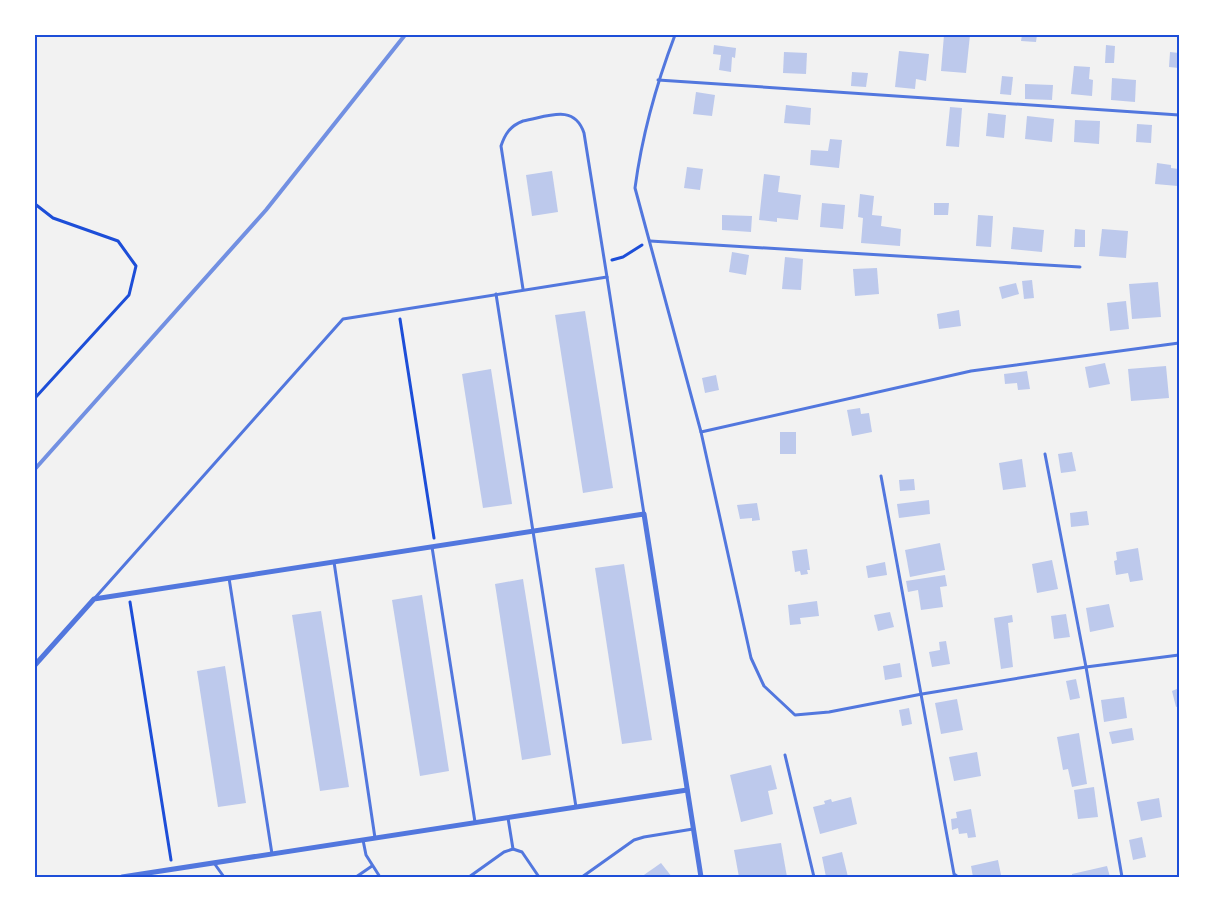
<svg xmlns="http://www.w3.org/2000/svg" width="1214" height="912" viewBox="0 0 1214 912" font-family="'PT Sans',sans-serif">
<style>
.building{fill:#bdc9ec}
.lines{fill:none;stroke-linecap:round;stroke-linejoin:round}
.path{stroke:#1d4ed8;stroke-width:3}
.service{stroke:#5277de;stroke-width:3}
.minor{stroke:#5277de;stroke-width:5}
.rail{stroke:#7290e2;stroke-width:4}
.neatline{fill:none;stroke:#1d4ed8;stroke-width:2}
</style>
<rect width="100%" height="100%" fill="#f2f2f2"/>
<g class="building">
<path d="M944 35H970L966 73 941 71Z"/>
<path d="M1022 35H1037L1036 42 1021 41Z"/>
<path d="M714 45 736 48 735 58 732 57 731 72 719 70 721 55 713 54Z"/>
<path d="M1106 45 1115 46 1114 63H1105Z"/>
<path d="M899 51 929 54 926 81 916 79 915 89 895 87Z"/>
<path d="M784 52 807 53 806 74 783 73Z"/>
<path d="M1170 52 1179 53V68L1169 67Z"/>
<path d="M1074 66 1090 67 1089 79 1093 80 1092 96 1071 94Z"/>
<path d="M852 72 868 73 866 87 851 86Z"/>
<path d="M1002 76 1013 77 1011 95 1000 94Z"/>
<path d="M1112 78 1136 80 1135 102 1111 100Z"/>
<path d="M1025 84 1053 85 1052 100 1025 99Z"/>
<path d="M696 92 715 95 712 116 693 114Z"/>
<path d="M786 105 811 108 810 125 784 123Z"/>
<path d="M950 107 962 108 959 147 946 146Z"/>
<path d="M988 113 1006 115 1004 138 986 136Z"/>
<path d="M1027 116 1054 119 1052 142 1025 139Z"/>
<path d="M1075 120 1100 121 1099 144 1074 142Z"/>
<path d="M1137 124 1152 125 1151 143 1136 142Z"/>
<path d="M830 139 842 140 839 168 810 165 811 150 828 151Z"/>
<path d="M1157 163 1171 165V168L1179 169 1178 186 1155 184Z"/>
<path d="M687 167 703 169 700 190 684 188Z"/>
<path d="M552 171 558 212 532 216 526 175Z"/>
<path d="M764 174 780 176 778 192 801 195 798 220 777 218V222L759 220Z"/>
<path d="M860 194 874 196 872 215 882 216 881 226 901 229 900 246 861 243 863 218 858 217Z"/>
<path d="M822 203 845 205 843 229 820 227Z"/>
<path d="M934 203H949L948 215H934Z"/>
<path d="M722 215 752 216 751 232 722 230Z"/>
<path d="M978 215 993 216 991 247 976 246Z"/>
<path d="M1013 227 1044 230 1042 252 1011 249Z"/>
<path d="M1075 229 1085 230V247H1074Z"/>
<path d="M1102 229 1128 231 1126 258 1099 256Z"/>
<path d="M732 252 749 255 746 275 729 272Z"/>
<path d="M785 257 803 259 801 290 782 289Z"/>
<path d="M877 268 879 294 855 296 853 269Z"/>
<path d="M1032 280 1034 298 1024 299 1022 281Z"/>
<path d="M1158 282 1161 317 1132 319 1129 284Z"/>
<path d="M1016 283 1019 294 1002 299 999 287Z"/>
<path d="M1126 301 1129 329 1110 331 1107 303Z"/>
<path d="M959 310 961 326 939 329 937 314Z"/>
<path d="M585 311 613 488 583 493 555 315Z"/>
<path d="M1105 363 1110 384 1089 388 1085 367Z"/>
<path d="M1166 366 1169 398 1131 401 1128 369Z"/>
<path d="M491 369 512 504 483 508 462 374Z"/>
<path d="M1027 371 1030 389 1018 390 1017 383 1005 384 1004 374Z"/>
<path d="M716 375 719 390 705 393 702 378Z"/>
<path d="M860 408 861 414 869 413 872 432 852 436 847 410Z"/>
<rect x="780" y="432" width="16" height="22"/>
<path d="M1072 452 1076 471 1061 473 1058 454Z"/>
<path d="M1022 459 1026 487 1003 490 999 463Z"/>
<path d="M914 479 915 490 900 491 899 480Z"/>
<path d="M929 500 930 514 899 518 897 504Z"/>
<path d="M757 503 760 520 752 521V518L740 519 737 505Z"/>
<path d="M1087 511 1089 525 1071 527 1070 513Z"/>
<path d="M940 543 945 570 910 577 905 550Z"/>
<path d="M1138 548 1143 580 1130 582 1128 573 1116 575 1114 561 1117 560 1116 552Z"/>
<path d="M807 549 810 570H807L808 574 801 575 800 571 795 572 792 551Z"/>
<path d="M1052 560 1058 589 1037 593 1032 564Z"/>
<path d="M885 562 887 575 868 578 866 566Z"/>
<path d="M624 564 652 740 622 744 595 568Z"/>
<path d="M945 575 947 586 940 587 943 607 921 610 918 590 908 592 906 581Z"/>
<path d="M523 579 551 755 522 760 495 584Z"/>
<path d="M422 595 449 771 420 776 392 600Z"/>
<path d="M817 601 819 616 800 618 801 624 790 625 788 605Z"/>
<path d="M1109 604 1114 627 1090 632 1086 608Z"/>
<path d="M321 611 349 787 320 791 292 615Z"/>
<path d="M890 612 894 627 878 631 874 615Z"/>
<path d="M1066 614 1070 637 1054 639 1051 616Z"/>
<path d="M1012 615 1013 622 1008 623 1013 667 1001 669 994 618Z"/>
<path d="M946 641 950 664 932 667 929 652 940 650 939 642Z"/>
<path d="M900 663 902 677 885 680 883 666Z"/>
<path d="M225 666 246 803 218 807 197 671Z"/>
<path d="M1076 679 1080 698 1070 700 1066 681Z"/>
<path d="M1179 688V706L1176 707 1172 691Z"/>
<path d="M1124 697 1127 718 1104 722 1101 700Z"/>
<path d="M957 699 963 730 941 734 935 703Z"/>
<path d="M909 708 912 724 902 726 899 710Z"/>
<path d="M1132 728 1134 740 1112 744 1109 732Z"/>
<path d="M1079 733 1087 784 1072 787 1068 769 1063 770 1057 737Z"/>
<path d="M977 752 981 776 954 781 949 757Z"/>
<path d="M771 765 777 789 768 791 773 814 741 822 730 775Z"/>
<path d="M1094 787 1098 817 1078 819 1074 790Z"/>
<path d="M851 797 857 824 820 834 813 807 825 804 824 801 831 799 832 802Z"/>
<path d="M1159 798 1162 817 1141 821 1137 802Z"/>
<path d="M971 809 976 837 968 838 967 833 959 834 958 828 952 830 951 819 957 818 956 812Z"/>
<path d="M1142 837 1146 857 1133 860 1129 840Z"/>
<path d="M781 843 787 877H739L734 850Z"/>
<path d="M842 852 848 877H826L822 857Z"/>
<path d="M998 860 1001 875 993 877H973L971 866Z"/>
<path d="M661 863 672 877H641Z"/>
<path d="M1107 866 1110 877H1072V874Z"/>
</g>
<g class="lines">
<g class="path">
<path d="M35 204 53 218 118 241 136 266 129 295 35 398"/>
<path d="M612 260 623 257 642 245"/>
<path d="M400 319 434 538"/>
<path d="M130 602 171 860"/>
</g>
<g class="service">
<path d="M675 35C656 85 642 135 635 188L701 432 751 658 764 686 795 715 829 712 922 694 1086 667 1179 655"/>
<path d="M658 80 1179 115"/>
<path d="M650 241 1080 267"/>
<path d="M523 289 501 146C505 134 510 126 523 121 547 117 574 103 584 133L607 277"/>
<path d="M496 294 576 807"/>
<path d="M701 432 971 371 1179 343"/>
<path d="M1045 454 1086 667 1122 877"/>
<path d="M881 476 954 874 958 877"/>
<path d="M432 547 475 822"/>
<path d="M334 562 375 838"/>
<path d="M229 578 272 854"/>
<path d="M94 599 343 319 607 277 644 514"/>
<path d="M785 755 814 877"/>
<path d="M508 818 513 849"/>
<path d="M363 840 366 855 380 877"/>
<path d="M214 863 224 877"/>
<path d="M356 877 372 866"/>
<path d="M469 877 504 852 513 849 522 852 539 877"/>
<path d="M582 877 634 840 644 837 693 829"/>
</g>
<g class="minor">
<path d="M35 665 94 599 644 514 701 877"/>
<path d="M122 877 687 790"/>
</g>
<path class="rail" d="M35 469 266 210 405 35"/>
</g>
<rect width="1214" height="912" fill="none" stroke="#ffffff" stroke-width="72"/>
<rect x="36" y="36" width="1142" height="840" class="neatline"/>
</svg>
